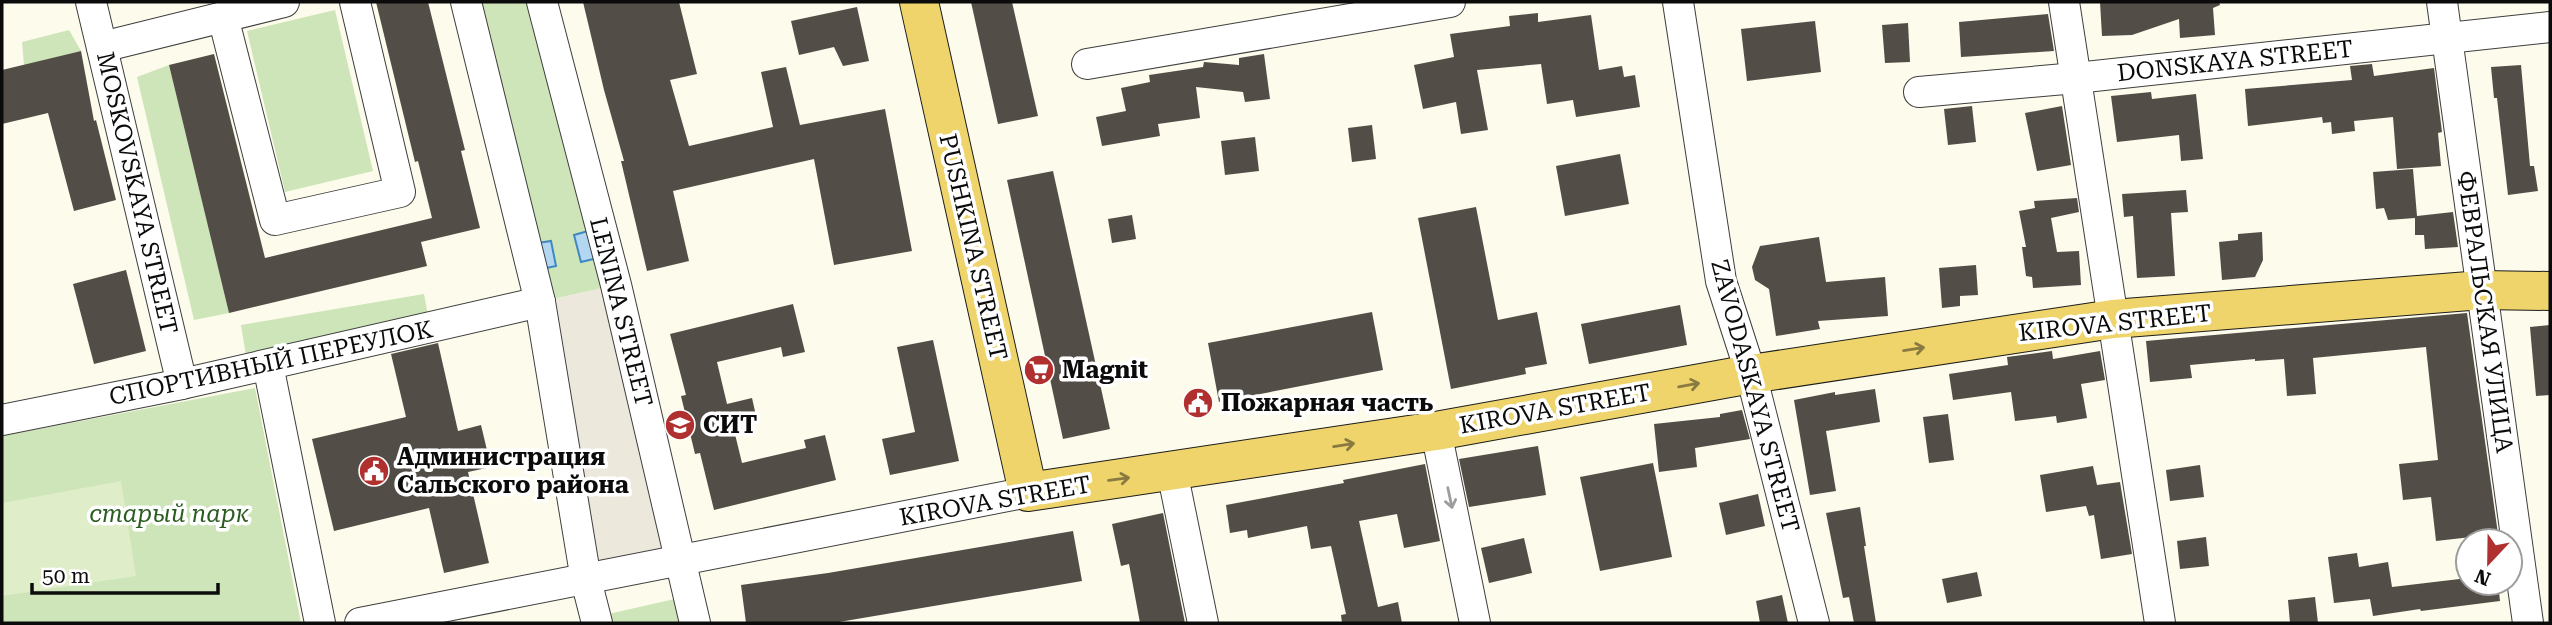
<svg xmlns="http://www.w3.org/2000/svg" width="2552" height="625" viewBox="0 0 2552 625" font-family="'Roboto Serif',serif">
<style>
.green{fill:#cde5b8}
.pitch{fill:#dfedc9}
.plaza{fill:#ece8db}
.water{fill:#b4d7f1;stroke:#4088c2;stroke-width:2}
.building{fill:#534d48}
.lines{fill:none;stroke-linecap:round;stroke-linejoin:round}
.minor-casing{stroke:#3e3e3e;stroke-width:32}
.major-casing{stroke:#1c1c1c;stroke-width:40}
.minor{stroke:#fff;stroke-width:30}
.major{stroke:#eed46b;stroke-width:38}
.oneway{stroke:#887a40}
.oneway2{stroke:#9d9d9d}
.labels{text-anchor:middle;stroke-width:7;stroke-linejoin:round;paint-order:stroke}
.street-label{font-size:24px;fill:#0b0b0b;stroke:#fff}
.poi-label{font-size:24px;font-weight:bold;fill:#0b0b0b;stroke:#fff;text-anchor:start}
.park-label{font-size:24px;font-style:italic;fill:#2b5d21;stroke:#fff}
</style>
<rect width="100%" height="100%" fill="#fdfbeb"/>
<g class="green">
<path d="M476 2H538L616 285 540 302Z"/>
<path d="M335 10 373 171 285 192 247 31Z"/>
<path d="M69 30 81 51 24 65 22 42Z"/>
<path d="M169 65 229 313 194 320 137 77Z"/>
<path d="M424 294 430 326 246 356 241 325Z"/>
<path d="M255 388 301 623H2V436Z"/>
<path d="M679 598 685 623H606L604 615Z"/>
</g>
<path class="pitch" d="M121 481 136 576 2 596V503Z"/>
<path class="plaza" d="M616 285 680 562 586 580 540 302Z"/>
<g class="water">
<path d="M595 229 602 257 581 262 574 235Z"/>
<path d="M551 241 556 266 537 270 531 244Z"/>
</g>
<g class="building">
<path d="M376 2H428L465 150 461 151 480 228 421 242 427 266 229 313 169 65 214 54 265 258 432 218 418 161 415 162Z"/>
<path d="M583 2H679L697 74 670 80 689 146 773 127 761 72 786 67 800 125 885 109 912 251 834 265 814 159 673 191 689 261 647 271 621 161H624L604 90Z"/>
<path d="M971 2H1012L1038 116 998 124Z"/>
<path d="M2100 2H2219L2220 5 2213 8 2215 35 2180 38 2179 19 2132 35 2102 36Z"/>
<path d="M857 7 869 61 843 66 834 47 799 55 791 21Z"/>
<path d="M1538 13V22L1591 15 1599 70 1622 66 1624 77 1635 75 1640 107 1576 117 1573 100 1547 104 1541 64 1477 70 1488 130 1461 134 1456 102 1423 109 1414 65 1454 57 1450 34 1510 26 1509 16Z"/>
<path d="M2048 14 2054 51 1961 57 1959 22Z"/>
<path d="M1815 21 1821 72 1747 81 1741 29Z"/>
<path d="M1908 23 1910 62 1885 63 1882 25Z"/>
<path d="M81 51 94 121 96 120 116 200 74 211 48 113 2 124V70Z"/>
<path d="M1264 54 1270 99 1245 102 1243 92 1196 87 1200 118 1158 124 1160 136 1102 146 1096 117 1126 111 1121 88 1150 82 1149 75 1203 67 1204 62 1239 65V58Z"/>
<path d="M2372 64 2374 76 2434 68 2442 132 2438 133 2441 166 2397 169 2393 117 2354 121 2355 131 2332 134 2331 122 2323 123 2322 117 2248 126 2245 89 2352 80 2350 66Z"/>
<path d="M2521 65 2530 166H2534L2538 191 2508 195 2497 98H2494L2491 67Z"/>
<path d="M2151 92 2152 99 2196 94 2203 159 2181 161 2179 135 2117 142 2111 96Z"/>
<path d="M1972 106 1976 142 1948 145 1944 109Z"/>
<path d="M2062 106 2071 165 2037 171 2025 113Z"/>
<path d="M1372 125 1376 159 1352 162 1348 128Z"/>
<path d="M1255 137 1259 171 1225 175 1221 141Z"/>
<path d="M1620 154 1629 204 1565 216 1556 166Z"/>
<path d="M2413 169 2417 216 2453 212 2458 247 2425 249 2424 235H2415V218L2388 220 2384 208 2376 209 2373 172Z"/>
<path d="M1053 171 1110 429 1063 439 1007 180Z"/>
<path d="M2186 190 2188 212 2171 213 2175 276 2137 278 2133 216 2124 217 2122 194Z"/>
<path d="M2077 198 2079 212 2051 218 2057 252 2079 251 2081 285 2033 288 2032 277 2026 276 2022 247H2026L2019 211 2035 208 2034 201Z"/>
<path d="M1476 207 1498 320 1537 312 1547 364 1525 368 1526 374 1451 389 1418 218Z"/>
<path d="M1132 215 1136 239 1112 243 1108 219Z"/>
<path d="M2262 232 2263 260 2255 277 2222 280 2219 242 2238 240V234Z"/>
<path d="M1819 237 1826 282 1885 277 1888 316 1818 321 1820 329 1776 336 1769 289 1755 280 1752 267 1760 246Z"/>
<path d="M1976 265 1978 295 1960 296V306L1942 308 1939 268Z"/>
<path d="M126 270 146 351 94 364 73 284Z"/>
<path d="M793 304 805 352 783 357 781 347 717 362 727 404 752 398 757 420 733 426 742 463 806 448 804 440 825 435 836 480 714 510 700 453 695 454 681 396 686 395 670 334Z"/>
<path d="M1680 305 1687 345 1589 364 1581 324Z"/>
<path d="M1372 312 1383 370 1219 402 1208 343Z"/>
<path d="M2467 313 2498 534 2436 541 2431 497 2403 500 2399 464 2438 460 2426 347 2313 358 2316 394 2287 396 2284 359 2255 361V359L2190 365 2192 378 2150 382 2146 341Z"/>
<path d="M2550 325V395L2536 396 2530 327Z"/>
<path d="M933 340 959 461 890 475 882 439 915 432 897 347Z"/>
<path d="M438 343 458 431 481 425 491 467 468 472 489 563 444 573 429 508 334 531 312 439 406 417 391 354Z"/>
<path d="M2052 351 2053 359 2100 351 2105 380 2081 384 2087 418 2057 423 2056 416 2015 421 2011 392 1953 400 1949 374 2008 365 2007 357Z"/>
<path d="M1875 389 1880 422 1826 431 1836 491 1810 495 1794 400 1835 392V395Z"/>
<path d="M1742 410 1750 439 1695 448 1697 467 1659 472 1654 424 1720 417V414Z"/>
<path d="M1948 414 1954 460 1929 463 1923 417Z"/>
<path d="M1538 446 1546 495 1469 507 1459 459Z"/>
<path d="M1653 463 1672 557 1600 571 1580 477Z"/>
<path d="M1425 464 1440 541 1404 548 1397 514 1359 521 1378 607 1398 602 1402 623H1342L1341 615 1346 614 1331 546 1311 549 1307 526 1248 538 1247 530 1230 533 1226 505 1344 483 1343 480Z"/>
<path d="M2200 465 2204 497 2170 501 2166 470Z"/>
<path d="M2093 466 2097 485 2120 482 2132 554 2101 559 2094 515 2089 516 2086 506 2046 512 2040 475Z"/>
<path d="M1758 494 1765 526 1726 535 1719 503Z"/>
<path d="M1860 507 1866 546H1864L1876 623H1854L1849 597 1843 598 1826 513Z"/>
<path d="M1163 513 1185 623H1140L1129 564 1121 566 1112 524Z"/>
<path d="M1073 531 1082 581 833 623H746L741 585 828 573Z"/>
<path d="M2206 537 2209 566 2180 569 2177 541Z"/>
<path d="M1524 538 1532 573 1489 583 1481 548Z"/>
<path d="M2357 553 2359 567 2388 562 2392 587 2468 578V583H2498L2500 601 2421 611 2420 609 2373 616 2370 599 2334 603 2328 557Z"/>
<path d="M1977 572 1982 596 1947 603 1942 579Z"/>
<path d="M1782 595 1788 623H1760L1756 601Z"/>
<path d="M2315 597 2318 623H2290L2288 600Z"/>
</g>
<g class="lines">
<g class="minor-casing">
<g id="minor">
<path d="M91 2 182 384"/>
<path d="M466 2 540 302 586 580 597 623"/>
<path d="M542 2 616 285 695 623"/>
<path d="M1678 2 1721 281 1751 374 1814 623"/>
<path d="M2064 2 2160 623"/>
<path d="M2442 2 2528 623"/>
<path d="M223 17 275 220 400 192 355 2"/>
<path d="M102 47 284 2"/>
<path d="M1087 64 1450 2"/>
<path d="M1919 92 2076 78 2550 27"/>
<path d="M268 365 320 623"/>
<path d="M2 420 182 384 540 302"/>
<path d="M1436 431 1475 623"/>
<path d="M1172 471 1203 623"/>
<path d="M360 623 1028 492"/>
</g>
</g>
<g class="major-casing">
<path id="major" d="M919 2 1028 492 1436 431 1751 374 2113 319 2482 290 2550 291"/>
</g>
<use href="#minor" class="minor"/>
<use href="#major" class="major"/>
</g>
<defs><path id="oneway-shaft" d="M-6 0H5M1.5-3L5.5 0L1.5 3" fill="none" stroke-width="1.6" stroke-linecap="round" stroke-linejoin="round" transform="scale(1.75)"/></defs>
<g class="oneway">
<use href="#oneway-shaft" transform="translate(1914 349) rotate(-9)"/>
<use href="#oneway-shaft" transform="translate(1689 385) rotate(-10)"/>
<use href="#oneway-shaft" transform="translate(1344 445) rotate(-9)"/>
<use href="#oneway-shaft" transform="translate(1119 479) rotate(-8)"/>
</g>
<use class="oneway2" href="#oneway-shaft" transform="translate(1450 498) rotate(78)"/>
<defs>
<g id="supermarket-disc" transform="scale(1.575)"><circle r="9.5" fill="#b02f2f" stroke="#fff"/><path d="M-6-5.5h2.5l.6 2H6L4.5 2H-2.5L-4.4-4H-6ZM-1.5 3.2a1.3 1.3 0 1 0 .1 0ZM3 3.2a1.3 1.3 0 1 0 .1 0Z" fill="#fff"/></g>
<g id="civic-disc" transform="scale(1.575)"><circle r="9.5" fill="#b02f2f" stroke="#fff"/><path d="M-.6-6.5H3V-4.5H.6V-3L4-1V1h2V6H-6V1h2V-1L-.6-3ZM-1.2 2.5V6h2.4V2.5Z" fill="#fff"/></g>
<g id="school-disc" transform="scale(1.575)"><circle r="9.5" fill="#b02f2f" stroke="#fff"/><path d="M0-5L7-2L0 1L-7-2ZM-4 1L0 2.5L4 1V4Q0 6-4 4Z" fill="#fff"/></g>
</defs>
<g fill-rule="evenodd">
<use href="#supermarket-disc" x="1039" y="370"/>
<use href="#civic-disc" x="1198" y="403"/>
<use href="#school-disc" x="680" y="425"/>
<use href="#civic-disc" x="374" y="471"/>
</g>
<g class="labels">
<g class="street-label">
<text transform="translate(2235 61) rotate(-6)" y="8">DONSKAYA STREET</text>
<text transform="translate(137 193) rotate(77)" y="8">MOSKOVSKAYA STREET</text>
<text transform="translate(973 247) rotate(77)" y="8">PUSHKINA STREET</text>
<text transform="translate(621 312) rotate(76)" y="8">LENINA STREET</text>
<text transform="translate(2485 312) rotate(82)" y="8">ФЕВРАЛЬСКАЯ УЛИЦА</text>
<text transform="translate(2115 323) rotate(-6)" y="8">KIROVA STREET</text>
<text transform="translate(271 363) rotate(-12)" y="8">СПОРТИВНЫЙ ПЕРЕУЛОК</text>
<text transform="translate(1755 396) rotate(75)" y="8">ZAVODASKAYA STREET</text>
<text transform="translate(1555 409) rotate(-10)" y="8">KIROVA STREET</text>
<text transform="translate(995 501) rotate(-10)" y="8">KIROVA STREET</text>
</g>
<g class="poi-label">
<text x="1062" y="378">Magnit</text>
<text x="1221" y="411">Пожарная часть</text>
<text x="703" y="433">СИТ</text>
<text x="397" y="465">Администрация<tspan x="397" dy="28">Сальского района</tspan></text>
</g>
<g class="park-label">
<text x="169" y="522">старый парк</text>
</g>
</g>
<rect width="2552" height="625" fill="none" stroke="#0b0b0b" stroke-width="7"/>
<g transform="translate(2489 562) rotate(202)"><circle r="33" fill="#ffffff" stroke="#9d9d9d" stroke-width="2"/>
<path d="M0-5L12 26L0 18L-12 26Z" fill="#b02f2f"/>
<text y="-10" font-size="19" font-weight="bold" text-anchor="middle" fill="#0b0b0b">N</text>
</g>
<path d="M32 583v10h186v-10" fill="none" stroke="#0b0b0b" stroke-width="3.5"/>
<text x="42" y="583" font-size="21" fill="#0b0b0b" stroke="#ffffff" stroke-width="5" paint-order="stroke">50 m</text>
</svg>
